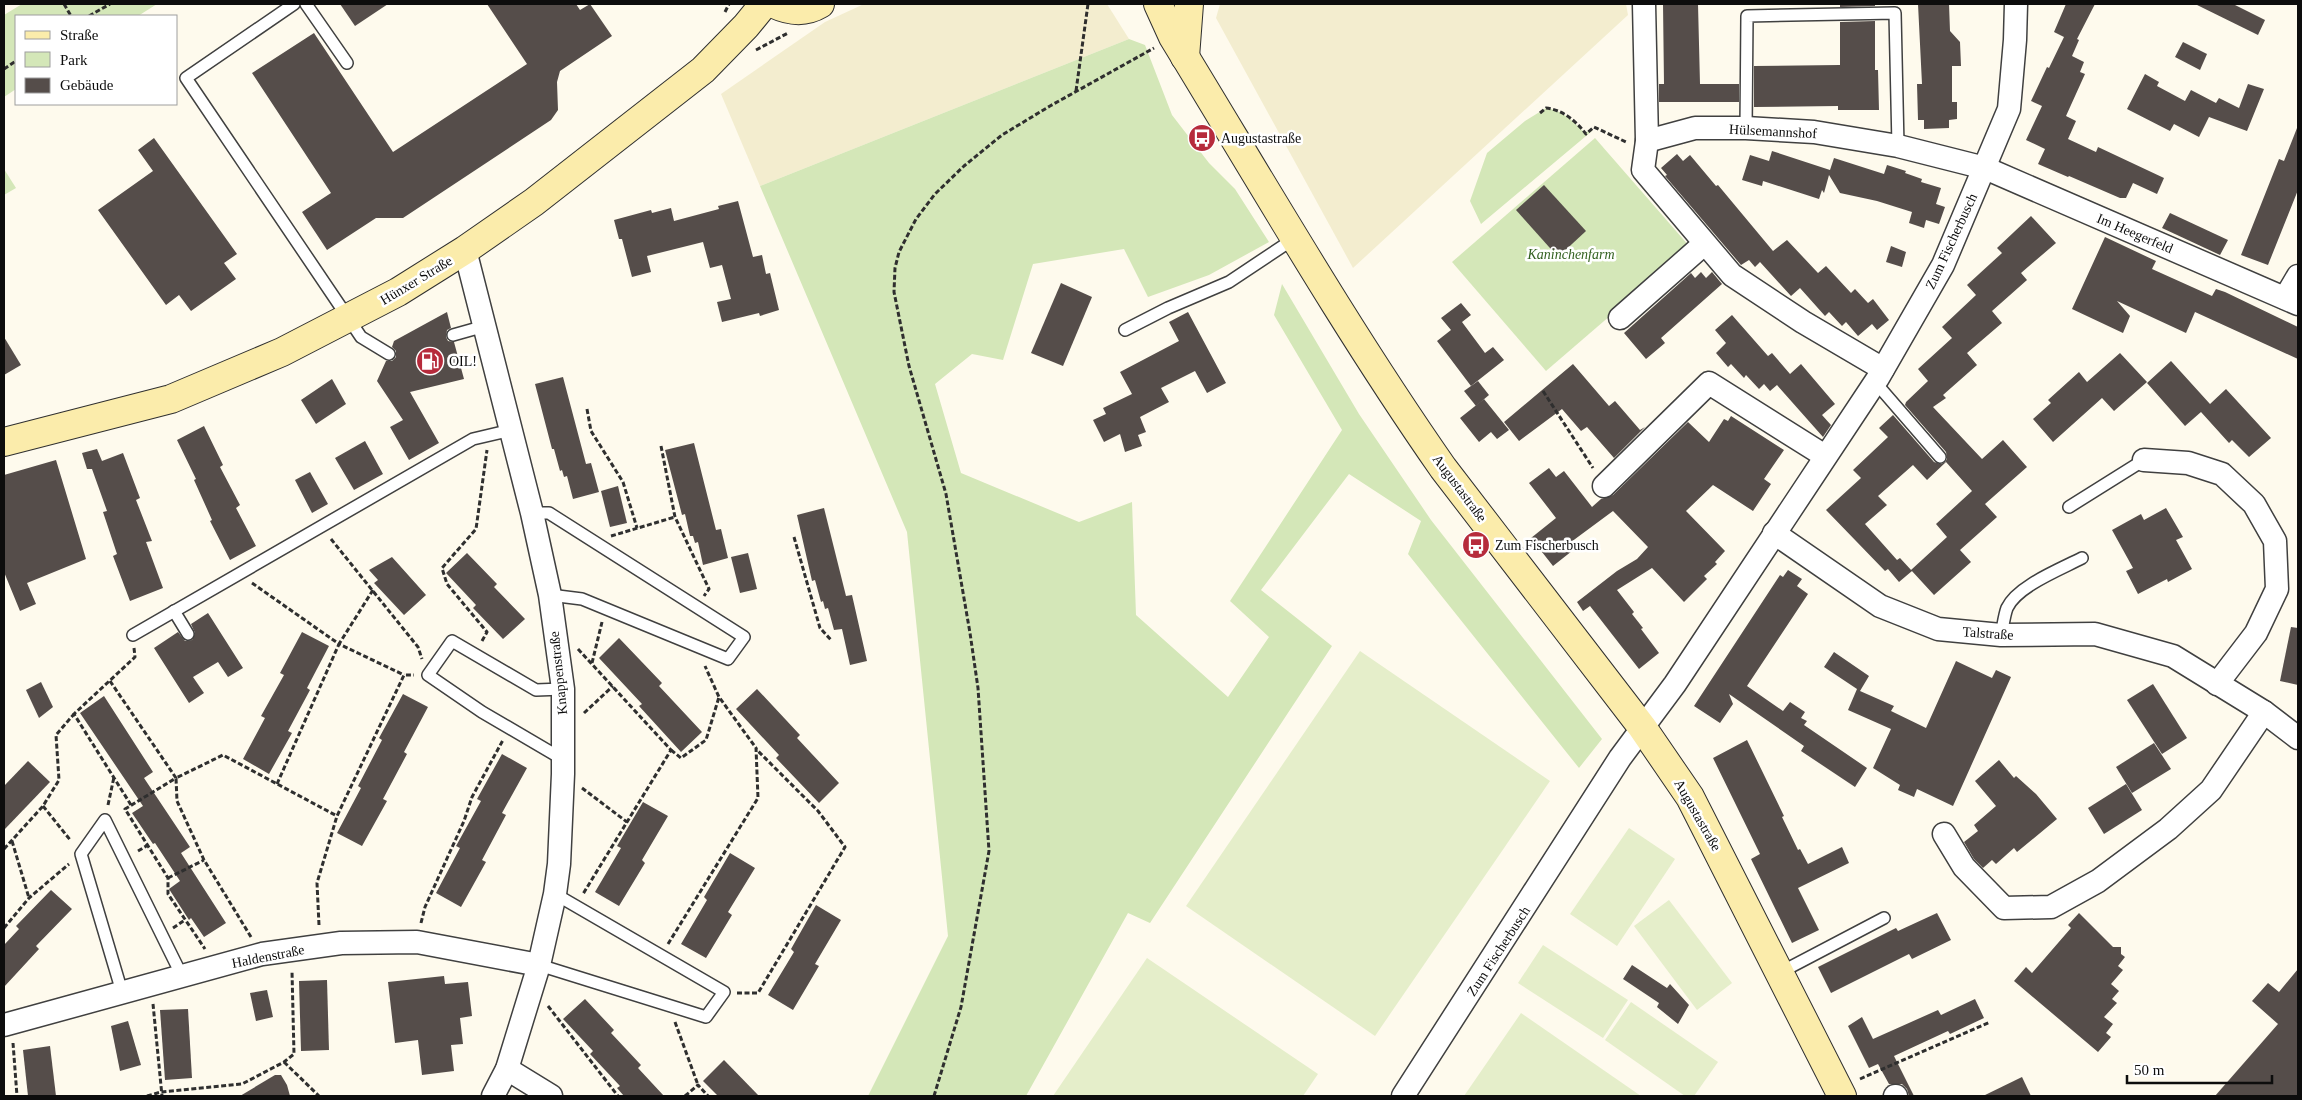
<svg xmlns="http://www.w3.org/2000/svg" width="2302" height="1100" viewBox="0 0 2302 1100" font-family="'Times New Roman',serif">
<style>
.farmland{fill:#f3edcf}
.green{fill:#d4e7b8}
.pitch{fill:#e5eeca}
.building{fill:#554d4a}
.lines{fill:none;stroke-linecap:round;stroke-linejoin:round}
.lane-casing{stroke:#404040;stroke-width:14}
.street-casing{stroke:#404040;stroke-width:25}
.secondary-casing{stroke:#2f2f2f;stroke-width:30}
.path{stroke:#2f2f2f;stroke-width:3;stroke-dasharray:5 2.5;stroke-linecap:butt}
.lane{stroke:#fff;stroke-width:11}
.street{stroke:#fff;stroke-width:22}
.secondary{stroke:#fbecab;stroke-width:28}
.labels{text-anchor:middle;stroke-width:5;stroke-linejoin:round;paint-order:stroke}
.street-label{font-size:14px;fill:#0d0d0d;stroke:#fff}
.poi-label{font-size:14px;fill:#0d0d0d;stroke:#fff;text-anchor:start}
.park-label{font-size:14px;font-style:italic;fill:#336120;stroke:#fff}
</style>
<rect width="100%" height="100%" fill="#fefaed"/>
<g class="farmland">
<path d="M864 4H1107L1129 39 760 186 721 94 825 22Z"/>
<path d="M1220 4H1626L1628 15 1353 268 1216 18Z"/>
</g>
<g class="green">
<path d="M22 4H157L138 16H16V89L4 97V15Z"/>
<path d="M1129 39 1145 45 1172 115 1209 163 1235 189 1269 242 1209 275 1148 297 1124 249 1033 264 1003 360 972 354 935 384 961 473 1079 522 1132 502 1136 615 1228 697 1269 637 1230 601 1342 430 1274 315 1282 284 1359 414 1431 520 1602 739 1579 768 1408 554 1421 521 1349 474 1261 590 1332 646 1150 923 1128 913 1026 1096H868L948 936 907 532 760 186Z"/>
<path d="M1546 108C1562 110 1573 121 1584 132L1592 131 1481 224 1470 201 1487 153 1525 121Z"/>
<path d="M1595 138 1690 247 1546 371 1452 262Z"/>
<path d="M4 169 16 188 4 195Z"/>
</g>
<g class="pitch">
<path d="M1360 651 1550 781 1375 1036 1186 906Z"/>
<path d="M1629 828 1675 859 1617 946 1570 914Z"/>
<path d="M1669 900 1732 983 1697 1010 1634 926Z"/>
<path d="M1543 945 1628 1000 1603 1038 1518 983Z"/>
<path d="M1147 958 1318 1074 1303 1096H1053Z"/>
<path d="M1631 1002 1718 1062 1694 1096H1685L1605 1040Z"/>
<path d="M1521 1013 1641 1096H1464Z"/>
</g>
<g class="building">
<path d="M340 4H388L355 26Z"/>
<path d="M487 4H576L580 10 590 4 612 36 560 71 557 82 558 110 551 120 403 218H376L327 250 302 212 331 193 252 73 314 33 393 152 527 64Z"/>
<path d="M1663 4H1698L1700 84H1739V102H1659V84H1664Z"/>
<path d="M1840 4H1875V6L1840 7Z"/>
<path d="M1918 4H1949L1950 31 1960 42 1961 66H1952V102H1957V119L1949 120V128L1924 129V120H1918L1917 84H1922Z"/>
<path d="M2066 4H2095L2077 39 2079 40 2072 56 2084 62 2080 72 2085 74 2066 116 2076 121 2068 139 2096 152 2098 147 2164 178 2157 194 2133 183 2126 198H2120L2069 176 2068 177 2038 164 2045 149 2026 140 2042 106 2031 101 2047 67 2049 68 2064 37 2054 32Z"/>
<path d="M2195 4H2233L2265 20 2258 35Z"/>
<path d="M1875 21V70H1878L1879 110H1838V106L1754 107V66L1840 65V22Z"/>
<path d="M2183 42 2207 54 2200 70 2175 57Z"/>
<path d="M2145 74 2159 82 2157 86 2185 101 2191 90 2216 103 2219 98 2239 108 2248 84 2264 89 2247 131 2209 117 2199 137 2174 124 2170 131 2127 109Z"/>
<path d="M2297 128 2298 190 2268 265 2241 255 2279 159 2284 161Z"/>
<path d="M154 138 237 254 224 263 236 279 191 311 179 295 166 305 98 210 153 171 138 150Z"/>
<path d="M1772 151 1830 170 1834 158 1884 174 1887 165 1906 171 1905 173 1922 179 1921 182 1941 188 1936 204 1945 207 1939 224 1926 220 1924 228 1909 223 1912 212 1877 201 1840 193 1829 175 1824 193 1822 190 1819 199 1763 181 1762 186 1742 180 1750 155 1769 161Z"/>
<path d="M1677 154 1683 161 1690 155 1716 186 1718 185 1773 251 1787 240 1818 273 1826 266 1851 293 1855 289 1868 303 1873 299 1889 320 1877 330 1872 324 1858 336 1846 322 1842 326 1829 312 1825 316 1800 288 1791 296 1760 262 1755 267 1749 260 1741 265 1665 176 1667 175 1661 168Z"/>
<path d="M1544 185 1586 231 1558 257 1516 210Z"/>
<path d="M738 201 753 257 762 255 766 274 770 273 779 310 760 316 759 313 722 322 717 302 731 299 722 265 710 268 703 242 647 256 651 272 632 277 622 239H619L614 220 651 210 652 213 671 208 674 221 719 209 718 206Z"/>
<path d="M2170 213 2228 240 2220 255 2162 228Z"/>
<path d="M2031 216 2056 243 2021 273 2027 280 1992 311 2002 323 1967 353 1977 365 1943 395 1946 398 1933 407 1982 459 2003 440 2027 467 1985 504 1997 517 1960 550 1971 562 1934 595 1911 570 1947 537 1936 524 1972 491 1946 462 1927 480 1913 465 1878 496 1887 505 1865 524 1897 560 1900 558 1912 571 1899 582 1888 569 1885 571 1826 510 1861 478 1853 470 1888 437 1879 428 1893 415 1934 462 1941 464 1945 462 1947 459 1946 452 1905 405 1906 402 1928 381 1918 369 1952 338 1942 327 1976 295 1967 285 2002 253 1997 248Z"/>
<path d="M2105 237 2156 261 2152 269 2212 296 2216 289 2225 292 2298 327V359L2195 312 2186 333 2117 301 2130 316 2123 333 2072 309Z"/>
<path d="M1891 246 1906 252 1902 267 1886 262Z"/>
<path d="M1701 272 1706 278 1712 272 1722 284 1661 338 1665 343 1646 359 1624 333 1691 273 1695 278Z"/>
<path d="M1061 283 1092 297 1063 366 1031 353Z"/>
<path d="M1461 303 1471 315 1462 322 1485 353 1493 347 1504 360 1471 386 1437 341 1451 330 1441 318Z"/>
<path d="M447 312 451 328 447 330 446 337 448 341 454 342 464 379 410 392 439 443 409 460 390 427 403 420 377 381 386 361H392L396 357V351L392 347 394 341Z"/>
<path d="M1188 312 1226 383 1207 393 1195 371 1161 388 1169 402 1140 417 1146 432 1138 435 1142 446 1125 452 1120 434 1104 442 1093 420 1106 414 1103 408 1132 394 1120 372 1179 341 1169 322Z"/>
<path d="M1732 315 1768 356 1772 353 1790 374 1801 364 1835 404 1822 415 1831 425 1823 437 1777 385 1770 391 1764 384 1759 389 1746 375 1744 378 1731 364 1728 367 1716 353 1726 343 1715 330Z"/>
<path d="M4 337 21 365 4 375Z"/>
<path d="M2120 353 2147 382 2114 411 2102 398 2053 442 2033 419 2051 403 2048 400 2079 372 2087 382Z"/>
<path d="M2171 361 2210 404 2226 389 2271 438 2249 457 2232 440 2229 443 2201 412 2185 426 2147 383Z"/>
<path d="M1573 364 1609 406 1615 401 1640 430 1645 427 1614 458 1587 427 1581 431 1562 409 1519 441 1504 422Z"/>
<path d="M563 377 586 464 591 463 599 492 573 499 567 476 564 477 562 470 560 471 554 449H552L535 384Z"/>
<path d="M332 379 346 404 316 424 301 400Z"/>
<path d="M1478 381 1489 395 1476 406 1464 391Z"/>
<path d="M1484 399 1509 430 1497 439 1491 432 1479 442 1460 418Z"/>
<path d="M1731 416 1784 450 1764 479 1771 484 1753 511 1713 485 1686 511 1725 551 1715 562 1717 564 1704 576 1707 579 1684 602 1652 568 1617 590 1634 612 1632 614 1643 628 1641 629 1659 653 1639 669 1590 606 1583 611 1577 602 1617 571 1637 559 1648 547 1613 511 1567 545 1572 551 1553 566 1531 538 1556 518 1529 483 1549 468 1556 477 1564 471 1592 507 1601 499 1613 495 1688 422 1709 442 1724 419 1728 421Z"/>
<path d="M204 426 223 465 220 467 240 505 236 508 256 546 230 560 210 521 212 520 194 480 196 479 177 440Z"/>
<path d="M365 441 383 474 354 490 335 458Z"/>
<path d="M694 443 716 530 721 529 728 558 703 565 698 542 695 543 693 536H690L685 514 682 515 665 450Z"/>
<path d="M97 449 102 461 123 453 140 498 136 500 152 541 146 542 163 588 130 601 113 556 117 554 103 512 107 511 92 469H87L82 453Z"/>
<path d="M56 460 86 559 27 583 36 604 20 611 4 572V475Z"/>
<path d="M310 472 328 504 312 513 295 480Z"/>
<path d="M618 486 627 523 610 527 601 491Z"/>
<path d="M824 508 846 596 852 595 867 661 850 665 842 629 834 630 828 608 825 609 823 601 821 602 815 580 812 581 797 515Z"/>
<path d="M2166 508 2183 537 2176 540 2192 569 2168 582 2167 579 2138 594 2126 571 2133 568 2112 530 2141 514 2144 520Z"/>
<path d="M467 553 497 584 494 587 525 619 503 639 473 608 476 605 446 573Z"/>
<path d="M748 553 757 589 740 593 731 557Z"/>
<path d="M392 557 426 595 404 615 374 583 378 580 369 570Z"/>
<path d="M1788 570 1802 579 1797 586 1808 594 1747 686 1783 711 1790 702 1805 712 1801 718 1807 721 1804 725 1867 768 1855 787 1801 751 1804 746 1729 694 1733 704 1720 723 1694 706 1780 575 1783 577Z"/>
<path d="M208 613 243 668 228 677 218 662 193 677 204 693 189 703 154 648 178 632 185 641 192 640 195 633 191 624Z"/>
<path d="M2291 627 2298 628V685L2280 681Z"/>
<path d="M302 632 329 646 307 688 310 690 288 731 292 733 269 774 243 759 265 718 261 716 284 675 280 673Z"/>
<path d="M619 638 662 683 659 686 702 732 681 752 639 706 642 704 599 658Z"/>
<path d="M1834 652 1869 676 1860 691 1894 706 1891 711 1926 728 1956 661 1992 678 1996 670 2011 677 1953 806 1917 789 1914 797 1898 790 1900 785 1873 768 1891 729 1848 710 1857 689 1824 667Z"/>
<path d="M41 682 53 707 39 718 26 690Z"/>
<path d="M2153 684 2187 738 2162 754 2127 700Z"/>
<path d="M757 689 800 735 797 738 839 783 819 803 776 758 779 755 736 709Z"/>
<path d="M403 694 428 707 404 752 407 754 383 799 387 801 362 846 337 833 361 788 358 786 382 740 379 738Z"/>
<path d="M104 696 153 772 144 778 190 847 181 853 226 923 204 937 191 918 189 920 169 889 180 881 155 843 153 844 132 813 143 806 80 713Z"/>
<path d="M1747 740 1784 816 1782 817 1798 850 1800 849 1808 864 1842 847 1849 863 1798 888 1819 930 1792 943 1751 859 1760 854 1713 758Z"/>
<path d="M2154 743 2171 769 2132 793 2116 767Z"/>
<path d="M502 754 527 768 502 813 506 815 482 860 486 862 461 907 436 893 460 848 456 846 481 801 477 799Z"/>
<path d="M1999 760 2014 778 2016 776 2036 794 2057 819 2017 852 2014 848 1996 864 1992 860 1983 868 1974 859 1964 842 1978 831 1974 825 1996 806 1975 781Z"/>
<path d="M28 761 50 782 4 830V786Z"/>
<path d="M2126 784 2142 810 2104 834 2088 808Z"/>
<path d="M643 802 668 816 642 860 645 863 619 906 595 892 621 848 617 846Z"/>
<path d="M730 853 755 868 728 912 732 915 706 958 681 944 707 900 704 897Z"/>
<path d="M51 890 72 909 36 946 39 949 4 987V945L19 929 16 926Z"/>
<path d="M816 905 841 920 815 964 819 966 793 1010 768 995 794 952 791 949Z"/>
<path d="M1937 913 1951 940 1912 959 1909 954 1831 993 1818 967 1896 928 1898 931Z"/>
<path d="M2079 913 2113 947H2121V954L2125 957 2118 966 2123 970 2111 984 2119 991 2112 999 2117 1003 2104 1017 2113 1024 2106 1033 2111 1037 2098 1052 2014 981 2026 967 2032 973 2071 928 2068 925Z"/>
<path d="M1632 965 1667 988 1670 984 1689 1005 1678 1024 1657 1007 1659 1003 1623 979Z"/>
<path d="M2298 969V1096H2215L2278 1024 2252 1001 2268 983 2279 992Z"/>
<path d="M444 976 445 984 468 982 472 1016 460 1018 463 1044 451 1045 454 1071 422 1075 418 1040 395 1043 388 982Z"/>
<path d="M327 980 329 1050 301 1051 299 981Z"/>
<path d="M267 990 273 1017 256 1021 250 993Z"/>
<path d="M585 999 614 1030 611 1033 641 1065 638 1068 664 1096H624L617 1088 620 1086 590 1054 593 1051 563 1019Z"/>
<path d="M1975 999 1984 1018 1950 1034 1948 1031 1894 1056 1914 1096H1909L1907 1089 1902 1084H1889L1878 1064 1869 1068 1848 1026 1862 1017 1873 1039 1938 1010 1941 1015Z"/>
<path d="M188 1009 192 1078 165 1080 160 1010Z"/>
<path d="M128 1021 141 1065 120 1071 111 1026Z"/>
<path d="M50 1046 56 1096H28L23 1050Z"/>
<path d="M724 1060 759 1096H718L703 1081Z"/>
<path d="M275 1075H281L287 1085 290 1096H240Z"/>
<path d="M2022 1077 2031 1096H1983Z"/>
</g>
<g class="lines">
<g class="lane-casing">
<g id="lane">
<path d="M294 4 186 78 361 337 389 354"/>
<path d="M306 4 347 63"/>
<path d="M1746 128 1747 16 1895 13 1898 146"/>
<path d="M1125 330 1168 308 1229 282 1295 238"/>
<path d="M453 335 485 326"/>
<path d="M1875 382 1940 457"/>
<path d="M2069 507 2144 460"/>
<path d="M532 513H549L744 637 728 659 582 599 550 595"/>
<path d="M174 611 188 634"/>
<path d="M133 635 473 439 511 430"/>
<path d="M2001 635C2003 627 2004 616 2007 608 2017 586 2061 569 2082 558"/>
<path d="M563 689 536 690 452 641 428 675 482 712 564 760"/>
<path d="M539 965 706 1017 724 992 555 894"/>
<path d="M1781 972 1884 918"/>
<path d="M122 992 81 854 105 820 182 976"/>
</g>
</g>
<g class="street-casing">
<g id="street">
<path d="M1644 4 1647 141 1643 170 1732 275 1803 322 1883 369"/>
<path d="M1647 141 1695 128H1746L1814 132 1898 146 1985 168 2298 304"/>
<path d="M465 250 532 513 550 595 563 689V774L559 864 555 894 539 965 507 1069 493 1096"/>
<path d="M2285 298 2298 276"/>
<path d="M1620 318 1704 244"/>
<path d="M2144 460 2188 463 2222 474 2254 504 2275 541 2277 589 2256 633 2217 684"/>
<path d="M1604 486 1709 383 1825 456"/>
<path d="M1774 533 1880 606 1938 629 2001 635 2095 634 2173 656 2264 712 2298 738"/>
<path d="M1944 834 1964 867 2004 908 2051 907 2098 881 2168 829 2211 790 2264 712"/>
<path d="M4 1025 262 954 341 943 417 942 539 965"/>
<path d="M507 1069 551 1096"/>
<path d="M1403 1096 1620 758 1675 684 1878 378 1943 265 2009 109 2015 40 2016 4"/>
<path d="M1895 1096H1896"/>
</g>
</g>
<g class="secondary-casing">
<g id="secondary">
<path d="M774 4C789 11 805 13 820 4"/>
<path d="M1158 4 1173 37C1261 181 1346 329 1443 468L1642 727 1690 797 1842 1096"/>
<path d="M1185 57 1189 4"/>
<path d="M4 442 171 399 282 352 398 292 465 250 534 202 703 70 746 26 764 4"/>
</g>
</g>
<g class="path">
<path d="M64 4 71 16"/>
<path d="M725 12 729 4"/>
<path d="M89 16 110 4"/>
<path d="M756 50 788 33"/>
<path d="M4 69 16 61"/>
<path d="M1076 91 1088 4"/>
<path d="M1540 113 1546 108C1563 110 1576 121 1586 134L1594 127 1626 142"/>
<path d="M1543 391 1593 468"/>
<path d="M587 409 591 431 623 482 637 528"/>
<path d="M661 446 675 517 709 589 704 596"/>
<path d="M611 536 675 517"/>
<path d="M794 537 820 628 831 640"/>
<path d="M331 539 418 647 422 659"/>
<path d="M252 583 339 644 373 590"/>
<path d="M482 641 487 632 447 584 442 568 476 529 487 450"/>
<path d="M578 649 671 750 583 894"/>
<path d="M592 663 602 622"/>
<path d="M110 681 176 778 125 809 168 878V894L205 949"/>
<path d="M584 713 613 686"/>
<path d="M671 750 681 758 706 740 719 697"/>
<path d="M277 784 339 644 404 675"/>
<path d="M582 788 627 822"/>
<path d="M108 805 114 777"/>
<path d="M131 805 74 714 135 657 134 648"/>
<path d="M43 806 71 841"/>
<path d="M12 841 29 898"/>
<path d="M4 849 43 806 59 780 56 735 74 714"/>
<path d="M138 851 148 845"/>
<path d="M168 878 204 860"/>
<path d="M421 923 425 907 464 821 472 797 503 740"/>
<path d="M319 925 317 883 337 816 404 675H414"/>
<path d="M4 928 29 898 69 864"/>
<path d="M173 928 185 920"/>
<path d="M251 937 204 860 177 801 176 778 223 755 337 816"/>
<path d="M668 944 758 798 756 748 719 697 705 666"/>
<path d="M737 993H758L845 847 818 811 756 749"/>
<path d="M153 1004 162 1096"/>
<path d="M548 1006 618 1096"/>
<path d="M675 1022 698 1085"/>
<path d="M13 1043 17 1096"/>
<path d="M284 1062 319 1096"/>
<path d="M1860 1079 1990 1022"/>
<path d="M147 1096 161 1092 242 1084 284 1062 294 1054 292 971"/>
<path d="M685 1096 698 1085 708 1096"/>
<path d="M934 1096 961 1007 989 851 978 688 970 633 946 494 909 366 894 292 895 268 899 252 916 219 935 194 964 166 1002 135 1050 106 1154 48"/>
</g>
<use href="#lane" class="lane"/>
<use href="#street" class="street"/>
<use href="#secondary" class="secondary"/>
</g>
<defs>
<g id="bus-disc" transform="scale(1.4375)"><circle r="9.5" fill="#b62b3c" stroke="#fff"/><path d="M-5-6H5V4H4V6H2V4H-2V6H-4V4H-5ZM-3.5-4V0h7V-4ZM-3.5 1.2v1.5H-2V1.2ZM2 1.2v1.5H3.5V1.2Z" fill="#fff"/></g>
<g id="fuel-disc" transform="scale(1.4375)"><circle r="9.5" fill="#b62b3c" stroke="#fff"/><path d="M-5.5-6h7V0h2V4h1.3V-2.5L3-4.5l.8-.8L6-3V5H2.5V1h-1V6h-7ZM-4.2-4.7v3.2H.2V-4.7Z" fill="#fff"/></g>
</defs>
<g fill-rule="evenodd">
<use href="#bus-disc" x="1202" y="138"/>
<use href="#fuel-disc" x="430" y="361"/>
<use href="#bus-disc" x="1476" y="545"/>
</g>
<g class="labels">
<g class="street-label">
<text transform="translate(1773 131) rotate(3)" y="5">Hülsemannshof</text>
<text transform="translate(2135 233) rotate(23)" y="5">Im Heegerfeld</text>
<text transform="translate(1951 241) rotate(-65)" y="5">Zum Fischerbusch</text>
<text transform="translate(416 280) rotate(-31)" y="5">Hünxer Straße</text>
<text transform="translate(1460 488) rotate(53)" y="5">Augustastraße</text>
<text transform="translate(1988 633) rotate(4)" y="5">Talstraße</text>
<text transform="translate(558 673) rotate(-96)" y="5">Knappenstraße</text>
<text transform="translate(1698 815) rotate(60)" y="5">Augustastraße</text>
<text transform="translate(1498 951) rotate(-57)" y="5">Zum Fischerbusch</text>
<text transform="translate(268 956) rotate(-11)" y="5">Haldenstraße</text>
</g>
<g class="poi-label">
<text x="1221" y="143">Augustastraße</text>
<text x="449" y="366">OIL!</text>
<text x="1495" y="550">Zum Fischerbusch</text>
</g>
<g class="park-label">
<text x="1571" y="259">Kaninchenfarm</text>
</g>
</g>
<rect width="2302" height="1100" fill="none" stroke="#0d0d0d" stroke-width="10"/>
<rect x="15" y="15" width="162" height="90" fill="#ffffff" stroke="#9e9e9e"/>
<rect x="25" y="31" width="25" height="8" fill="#fbecab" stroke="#9e9e9e"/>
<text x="60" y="40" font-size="15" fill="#0d0d0d">Straße</text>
<rect x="25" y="52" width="25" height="15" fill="#d4e7b8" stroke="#9e9e9e"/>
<text x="60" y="65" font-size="15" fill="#0d0d0d">Park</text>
<rect x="25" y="78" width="25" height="15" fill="#554d4a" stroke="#9e9e9e"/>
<text x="60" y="90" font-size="15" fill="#0d0d0d">Gebäude</text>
<path d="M2127 1075v8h145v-8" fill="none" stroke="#0d0d0d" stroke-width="2.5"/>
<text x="2134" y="1075" font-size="15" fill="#0d0d0d" stroke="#ffffff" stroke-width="4" paint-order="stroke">50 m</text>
</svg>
